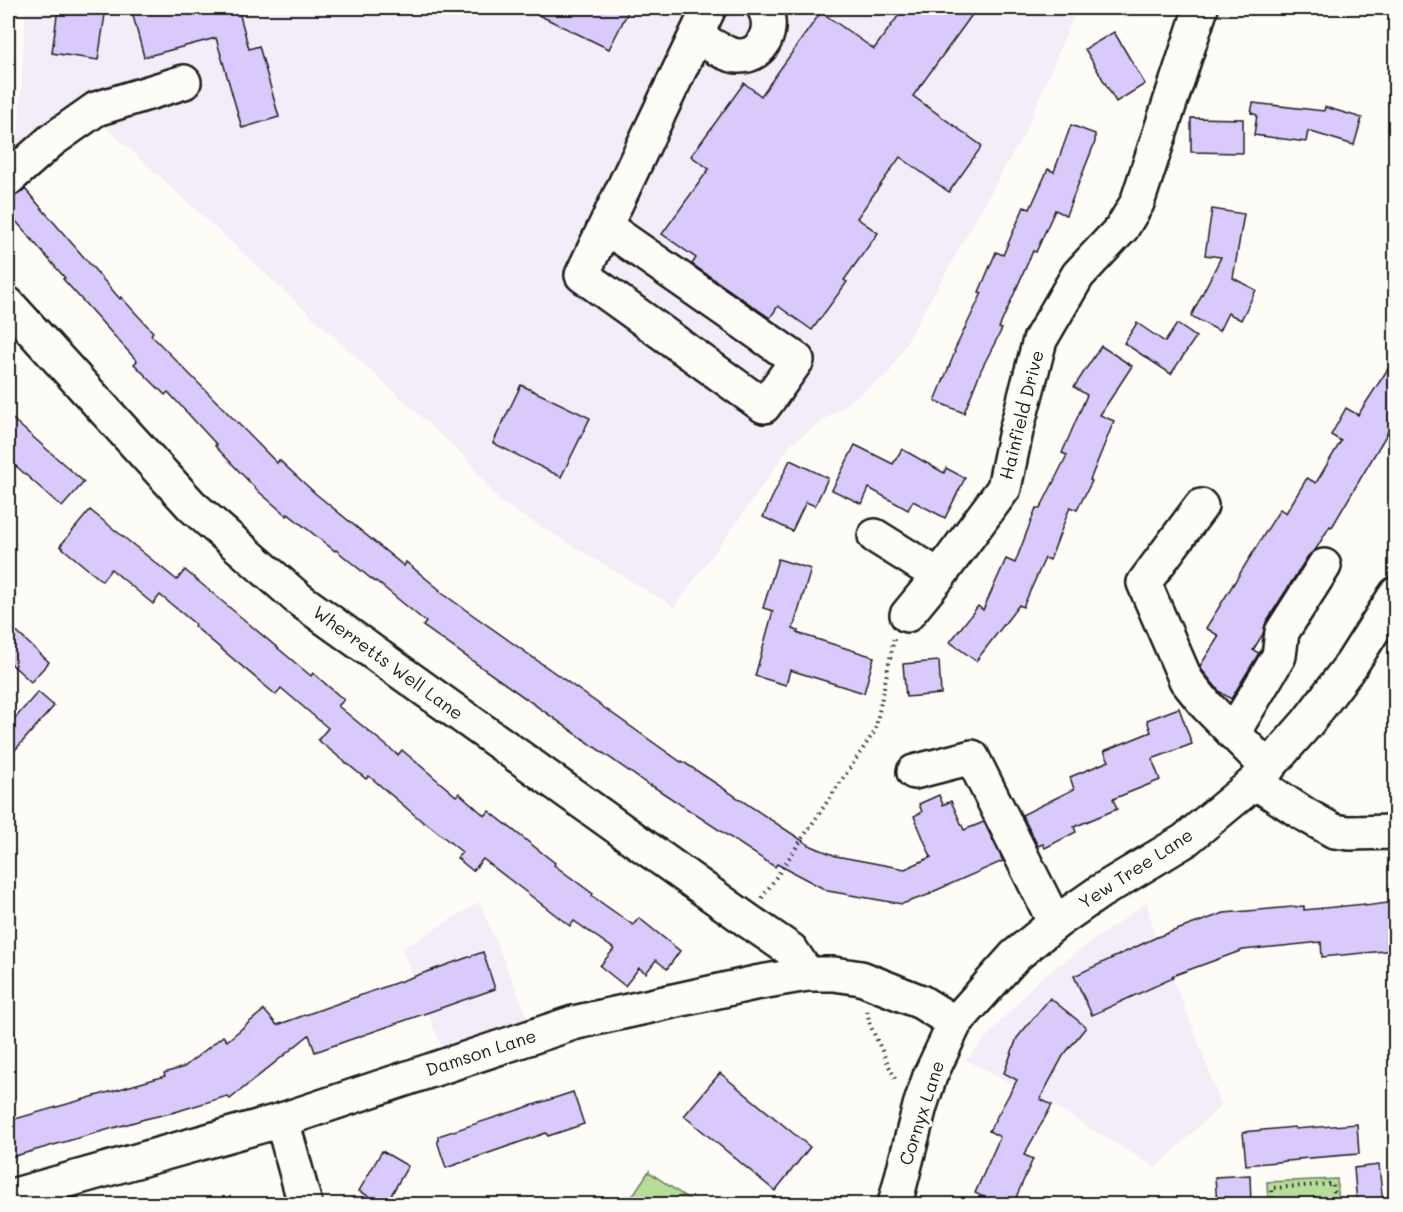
<svg xmlns="http://www.w3.org/2000/svg" width="1403" height="1212" viewBox="0 0 1403 1212" font-family="Mali,sans-serif">
<style>
.built{fill:#f2edf8}
.green{fill:#b6de9a;stroke:#697d5b;stroke-width:1.5}
.building{fill:#dac9fb;stroke:#1c1c1c;stroke-width:1.5}
.lines{fill:none;stroke-linecap:round;stroke-linejoin:round}
.minor-casing{stroke:#1c1c1c;stroke-width:38}
.path{stroke:#1c1c1c;stroke-width:4;stroke-dasharray:1.5 4.5;stroke-linecap:butt}
.minor{stroke:#fdfcf7;stroke-width:33}
.labels{text-anchor:middle;stroke-width:6;stroke-linejoin:round;paint-order:stroke}
.street-label{font-size:18px;fill:#1c1c1c;stroke:#fdfcf7}
</style>
<rect width="100%" height="100%" fill="#fdfcf7"/>
<filter id="ink" filterUnits="userSpaceOnUse"><feTurbulence type="fractalNoise" baseFrequency=".0167" numOctaves="2"/><feDisplacementMap in="SourceGraphic" scale="12" xChannelSelector="R" yChannelSelector="G"/><feConvolveMatrix kernelMatrix="1 2 1 2 8 2 1 2 1" color-interpolation-filters="sRGB"/></filter>
<g filter="url(#ink)">
<g class="built">
<path d="M26 8H1077L1026 130 889 373 791 444 748 507 674 607 500 502 467 459 84 107 8 175V146L18 136Z"/>
<path d="M479 902 529 1020 442 1048 402 949Z"/>
<path d="M1147 902 1155 938 1190 1020 1221 1105 1156 1168 1052 1105 966 1060 1037 981Z"/>
</g>
<g class="green">
<path d="M649 1171V1172L696 1204H627Z"/>
<path d="M1337 1179 1339 1204H1268L1267 1182Z"/>
</g>
<g class="building">
<path d="M58 8H106L98 60 52 53Z"/>
<path d="M131 8H238L249 49 259 46 279 117 242 128 216 38 144 57Z"/>
<path d="M524 8H630L609 49Z"/>
<path d="M904 8H977L913 96 982 146 949 192 900 157 857 218 878 233 844 280 847 282 812 330 778 306 770 318 692 264 696 258 662 234 709 169 691 156 744 83 761 96 821 12 874 49Z"/>
<path d="M1114 32 1145 84 1116 102 1085 49Z"/>
<path d="M1253 103 1324 111 1325 107 1362 118 1354 145 1308 131 1306 142 1254 135 1257 115 1251 113Z"/>
<path d="M1191 118 1243 119V153L1191 152Z"/>
<path d="M1071 125 1095 134V142L1066 215 1055 210 1036 252 1033 251 999 328 1002 329 981 370 964 413 935 401 955 352 954 351 982 293 979 292 996 252 1003 255 1024 207 1030 209 1048 169 1054 172Z"/>
<path d="M25 189 120 299 121 297 153 332 151 335 277 463 279 460 316 494 404 566 406 562 440 590 439 591 681 762 682 761 809 845 836 856 905 869 931 857 914 816 922 812 919 804 939 795 943 805 951 801 964 830 984 822 1003 861 930 893 931 894 902 904 828 891 777 864 775 867 651 785 650 786 423 626 426 622 376 581 375 582 336 550 335 551 288 514 287 516 258 491 215 446 217 445 168 392 165 395 134 364 137 361 63 279 65 278 8 212V198L12 197 20 193Z"/>
<path d="M1212 209 1244 214 1233 278 1256 290 1241 320 1228 313 1219 331 1191 316 1221 257 1205 255Z"/>
<path d="M1137 323 1165 342 1177 324 1196 337 1171 374 1124 343Z"/>
<path d="M1101 346 1132 366 1100 415 1114 421 1090 480 1092 481 1077 510 1070 507 1050 560 1045 558 1023 607 1019 605 976 661 950 642 978 606 983 610 1006 559 1015 563 1036 508 1040 509 1067 455 1062 453 1087 395 1074 387Z"/>
<path d="M1395 358V420L1332 527 1330 526 1316 549 1308 556 1266 622 1263 634 1253 650 1259 653 1231 699 1220 692 1202 670 1200 666 1219 636 1206 628 1280 509 1286 513 1307 478 1316 483 1341 441 1331 435 1346 408 1358 415Z"/>
<path d="M521 385 590 418 561 477 493 443Z"/>
<path d="M8 415 84 482 62 507 8 459Z"/>
<path d="M855 445 893 464 902 449 944 473 946 468 965 478 945 518 913 501 908 510 869 488 862 504 832 490Z"/>
<path d="M790 460 828 478 815 506 806 502 792 531 763 517Z"/>
<path d="M90 510 177 580 185 570 311 676 313 673 344 700 338 706 398 755 402 750 456 796 459 793 485 816 489 811 555 863 554 865 593 894 592 896 633 925 639 918 680 951 667 969 656 960 646 973 639 968 625 986 600 966 614 949 574 921 570 926 483 859 473 871 457 858 462 852 425 822 424 823 369 776 366 779 318 740 328 728 281 688 276 695 194 626 195 624 160 595 153 604 111 569 102 581 60 546Z"/>
<path d="M778 559 811 569 793 629 798 631 797 633 874 657 864 693 790 670 786 685 755 676 773 611 763 608Z"/>
<path d="M8 624 49 662 31 682 8 661Z"/>
<path d="M939 661 941 694 906 697 903 664Z"/>
<path d="M38 692 54 706 8 758V726Z"/>
<path d="M1179 708 1192 744 1152 759 1160 780 1113 799 1117 809 1074 827 1076 832 1045 848 1043 844 1038 846 1022 815 1074 789 1070 777 1109 761 1104 751 1151 732 1147 720Z"/>
<path d="M1395 902V950L1322 957 1321 942 1243 950 1172 976 1173 978 1092 1015 1074 976 1157 937 1224 913 1304 906V910L1365 904V906Z"/>
<path d="M483 952 495 989 315 1052 309 1035 230 1099 227 1096 175 1112 145 1119 8 1158V1121L165 1076 164 1073 184 1067 223 1036 227 1041 264 1010 277 1025Z"/>
<path d="M1050 998 1086 1027 1063 1056 1040 1099 1052 1105 1024 1155 1033 1159 1013 1204H998L975 1193 1000 1137 989 1131 1017 1080 1004 1073 1017 1038Z"/>
<path d="M720 1073 810 1147 775 1191 684 1116Z"/>
<path d="M573 1092 584 1124 548 1136 546 1133 446 1168 438 1144V1136Z"/>
<path d="M1357 1124 1359 1154 1298 1159V1160L1246 1165 1243 1132 1295 1127V1129Z"/>
<path d="M382 1151 408 1166 386 1204H383L359 1191Z"/>
<path d="M1379 1165 1383 1204H1357L1354 1168Z"/>
<path d="M1250 1175 1251 1204H1217L1215 1177Z"/>
</g>
<g class="lines">
<g class="minor-casing">
<g id="minor">
<path d="M696 36C707 42 726 56 739 56 764 57 775 27 764 8"/>
<path d="M8 179 52 140 96 109 184 82"/>
<path d="M606 227 797 360 764 406 582 275 709 8"/>
<path d="M8 304 192 506 300 600 747 920 791 950 807 974"/>
<path d="M1201 506 1144 583 1186 680 1207 706 1268 768"/>
<path d="M875 536 939 576"/>
<path d="M907 615 939 576 1004 488 1016 431 1040 340 1078 275 1122 228 1137 203 1201 8"/>
<path d="M1233 733 1279 656 1282 632 1324 566"/>
<path d="M914 772 972 757 1055 923"/>
<path d="M1255 782 1304 814 1334 831 1349 833 1396 832"/>
<path d="M282 1120 305 1204"/>
<path d="M8 1197 282 1120 573 1023 755 983 807 974H834L861 978 921 1002 955 1023"/>
<path d="M895 1204 920 1106 930 1076 955 1023 1015 956 1055 923 1101 891 1184 841 1255 782 1307 723 1351 665 1396 594"/>
</g>
</g>
<g class="path">
<path d="M762 898 875 731 894 639"/>
<path d="M867 1011 870 1025 896 1081"/>
<path d="M1273 1204 1272 1188 1333 1184 1335 1204"/>
</g>
<use href="#minor" class="minor"/>
</g>
</g>
<g class="labels">
<g class="street-label">
<text transform="translate(1022 415) rotate(-76)" y="6">Hainfield Drive</text>
<text transform="translate(388 663) rotate(36)" y="6">Wherretts Well Lane</text>
<text transform="translate(1136 869) rotate(-33)" y="6">Yew Tree Lane</text>
<text transform="translate(481 1053) rotate(-18)" y="6">Damson Lane</text>
<text transform="translate(922 1113) rotate(-72)" y="6">Cornyx Lane</text>
</g>
</g>
<rect width="1403" height="1212" fill="none" stroke="#fdfcf7" stroke-width="30"/>
<rect x="15" y="15" width="1373" height="1182" fill="none" stroke="#1c1c1c" stroke-width="2" filter="url(#ink)"/>
</svg>
